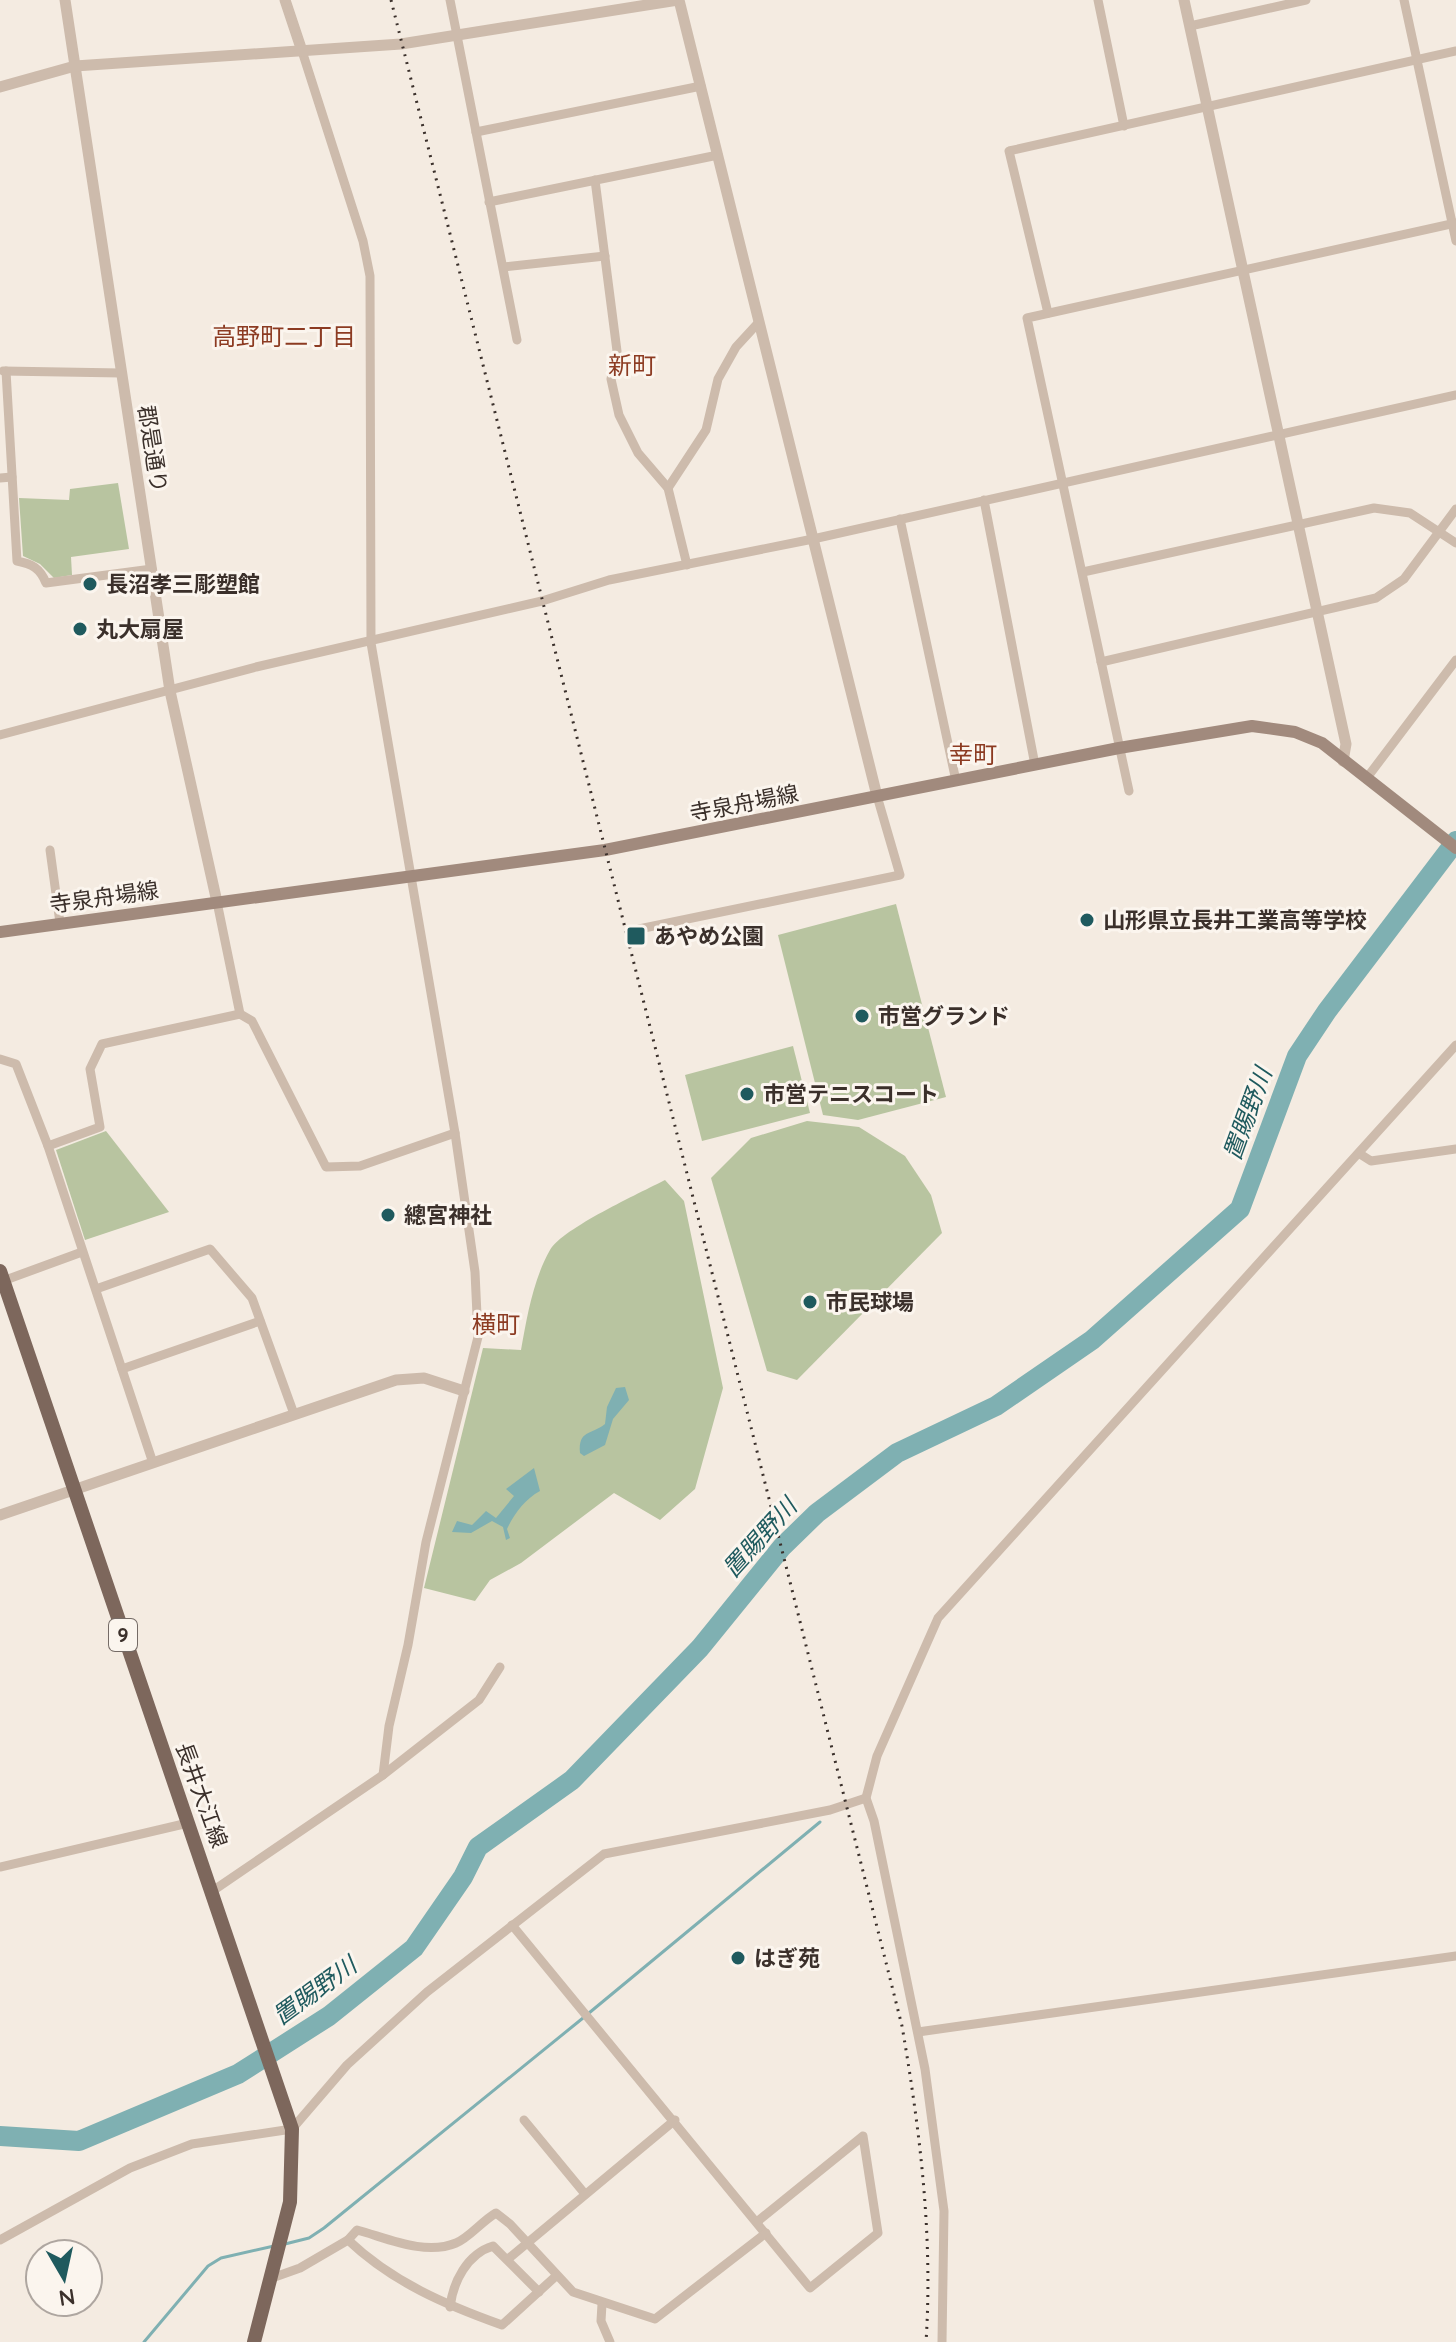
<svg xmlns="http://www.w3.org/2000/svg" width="1456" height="2342" viewBox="0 0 1456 2342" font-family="Quicksand,'Noto Sans JP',sans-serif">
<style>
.green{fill:#b8c4a0}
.water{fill:#7fb0b2}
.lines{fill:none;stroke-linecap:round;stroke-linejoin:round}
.stream{stroke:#7fb0b2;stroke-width:3}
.river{stroke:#7fb0b2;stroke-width:20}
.minor{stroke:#cdbbac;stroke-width:9}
.tertiary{stroke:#cdbbac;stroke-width:11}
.secondary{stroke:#a18a7d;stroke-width:12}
.primary{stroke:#7d675c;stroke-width:14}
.rail{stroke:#3b302b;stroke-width:3;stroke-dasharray:2 6;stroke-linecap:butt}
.poi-dot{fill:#1f5a5e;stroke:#fbf5ee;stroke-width:3}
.labels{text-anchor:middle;stroke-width:6;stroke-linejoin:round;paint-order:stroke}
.shield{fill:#fbf5ee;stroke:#756b66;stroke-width:2}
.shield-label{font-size:20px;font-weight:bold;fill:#3b302b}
.street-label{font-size:22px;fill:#3b302b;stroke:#fbf5ee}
.poi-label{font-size:22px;font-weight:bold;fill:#3b302b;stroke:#fbf5ee;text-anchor:start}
.neighbourhood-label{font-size:24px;fill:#8c3b22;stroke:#fbf5ee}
.water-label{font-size:24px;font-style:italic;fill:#1f5a5e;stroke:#fbf5ee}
</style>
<rect width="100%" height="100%" fill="#f4ebe1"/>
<g class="green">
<path d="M118 483 129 549 71 557 72 575 54 578 40 564 23 556 19 498 69 500 70 489Z"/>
<path d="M896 904 946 1097 858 1120 823 1115 778 935Z"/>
<path d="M793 1046 810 1113 702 1141 685 1075Z"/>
<path d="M807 1121 859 1127 905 1156 931 1195 942 1233 797 1380 767 1371 711 1178 751 1138Z"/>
<path d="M106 1131 169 1212 85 1240 56 1150Z"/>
<path d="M665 1180 684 1201 723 1388 695 1489 660 1520 614 1493 521 1563 490 1580 475 1601 424 1588 483 1348 521 1350C527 1317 533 1280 550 1250 563 1228 640 1193 665 1180Z"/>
</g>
<g class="water">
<path d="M625 1387 629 1400 613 1419 605 1445 584 1456 580 1453C578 1430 591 1435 605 1424L607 1407 616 1388Z"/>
<path d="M534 1468 540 1491C525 1499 514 1514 507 1529L510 1538 506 1540 503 1527 492 1521 471 1533 452 1532 457 1521 472 1525 486 1511 496 1518 514 1496 506 1489Z"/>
</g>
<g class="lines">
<g class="stream">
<path d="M589 2013 820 1822"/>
<path d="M285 2244 309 2238 324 2228 583 2018"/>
<path d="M144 2342 208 2266 221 2258 274 2246"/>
</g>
<path class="river" d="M0 2136 79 2141 238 2074 329 2016 414 1948 463 1877 478 1847 572 1780 700 1648 782 1547 817 1513 897 1453 996 1406 1092 1340 1240 1209 1297 1056 1327 1011 1456 841"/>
<g class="minor">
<path d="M450 0 517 340"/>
<path d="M1098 0 1124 126"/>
<path d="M1404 0 1456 241"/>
<path d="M1190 26 1306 0"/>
<path d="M302 51 363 241 370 276 371 643 455 1133 475 1272 478 1337 426 1542 408 1645 389 1726 383 1775"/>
<path d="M476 132 701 86"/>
<path d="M595 180 617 351 611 379 619 415 638 453 668 488 687 565"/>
<path d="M489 202 718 155"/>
<path d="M504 267 605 256"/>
<path d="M1048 313 1009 151 1456 51"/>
<path d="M3 371 121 373"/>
<path d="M6 371 17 561C32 564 40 568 46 583L152 569"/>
<path d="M0 478 12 477"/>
<path d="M668 488 706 430 718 379 736 347 759 322"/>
<path d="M984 500 1035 765"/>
<path d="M900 519 956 781"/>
<path d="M1083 572 1374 508 1410 513 1456 543"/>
<path d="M1101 662 1376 598 1404 579 1456 509"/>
<path d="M0 735 256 667 542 601 609 580 813 539 1456 395"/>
<path d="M1366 779 1456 660"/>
<path d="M1129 791 1027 318 1456 223"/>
<path d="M50 850 60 923"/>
<path d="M217 902 240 1014"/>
<path d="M639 929 900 875 877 796"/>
<path d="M0 1059 16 1064 48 1146 153 1463"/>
<path d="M48 1146 100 1127 90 1069 102 1044 240 1014 252 1021 326 1167 360 1166 455 1133"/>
<path d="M1360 1154 1371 1161 1456 1149"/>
<path d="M0 1282 82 1252"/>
<path d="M96 1289 210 1249 252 1298 294 1414"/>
<path d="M122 1369 260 1321"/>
<path d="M0 1867 188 1823"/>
<path d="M214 1890 383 1775 479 1700 500 1667"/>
<path d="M512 1925 810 2288 878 2233 863 2136 758 2221"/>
<path d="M918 2032 1456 1956"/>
<path d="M524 2120 585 2194"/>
<path d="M0 2240 130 2168 192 2144 292 2129 347 2065 427 1992 604 1854 830 1810 866 1798"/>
<path d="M348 2240 357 2230C387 2238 425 2256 456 2243 469 2238 482 2221 496 2213L510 2224 573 2292 655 2319 766 2233"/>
<path d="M508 2259 675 2120"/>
<path d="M272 2278 300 2268 348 2240C392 2282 446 2305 502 2325L556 2276"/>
<path d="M602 2304 601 2321 610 2342"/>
<path d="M450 2307C453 2282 467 2254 493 2246L539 2292"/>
<path d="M942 2342 944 2211 925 2069 874 1821 866 1798 877 1756 938 1618 1456 1045"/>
</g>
<g class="tertiary">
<path d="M65 0 170 691 217 902"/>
<path d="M285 0 302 51"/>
<path d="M679 0 877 796"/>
<path d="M1184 0 1346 744 1343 761"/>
<path d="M0 87 75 66 401 44 678 0"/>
<path d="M0 1515 396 1380 424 1378 464 1391"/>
</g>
<path class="secondary" d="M0 932 605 850 1119 748 1252 726 1295 732 1322 743 1456 848"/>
<path class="primary" d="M0 1271 292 2129 290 2202 254 2342"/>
<path class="rail" d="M391 0 902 2026C920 2131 933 2235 926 2342"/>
</g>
<g class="poi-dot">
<circle cx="90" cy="584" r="8"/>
<circle cx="80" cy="629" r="8"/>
<circle cx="1087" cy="920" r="8"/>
<rect x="626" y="926" width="20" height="20" rx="4"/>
<circle cx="862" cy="1016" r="8"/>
<circle cx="747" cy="1094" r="8"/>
<circle cx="388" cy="1215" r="8"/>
<circle cx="810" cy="1302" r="8"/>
<circle cx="738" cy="1958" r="8"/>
</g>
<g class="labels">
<rect class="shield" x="109" y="1619" width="28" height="32" rx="6"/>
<g class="shield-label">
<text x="123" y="1642">9</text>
</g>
<g class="street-label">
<text transform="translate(153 449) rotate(81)" y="8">郡是通り</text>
<text transform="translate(744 803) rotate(-11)" y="8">寺泉舟場線</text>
<text transform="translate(104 897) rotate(-8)" y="8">寺泉舟場線</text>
<text transform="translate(202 1795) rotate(70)" y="8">長井大江線</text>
</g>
<g class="poi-label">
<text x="106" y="592">長沼孝三彫塑館</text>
<text x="96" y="637">丸大扇屋</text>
<text x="1103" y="928">山形県立長井工業高等学校</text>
<text x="654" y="944">あやめ公園</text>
<text x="878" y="1024">市営グランド</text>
<text x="763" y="1102">市営テニスコート</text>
<text x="404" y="1223">總宮神社</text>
<text x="826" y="1310">市民球場</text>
<text x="754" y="1966">はぎ苑</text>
</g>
<g class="neighbourhood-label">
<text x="284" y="345">高野町二丁目</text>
<text x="632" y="374">新町</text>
<text x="973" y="763">幸町</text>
<text x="496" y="1333">横町</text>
</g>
<g class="water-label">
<text transform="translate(1248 1114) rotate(-70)" y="8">置賜野川</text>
<text transform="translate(760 1538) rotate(-48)" y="8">置賜野川</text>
<text transform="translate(315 1991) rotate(-36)" y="8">置賜野川</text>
</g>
</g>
<g transform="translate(64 2278) rotate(171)"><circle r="38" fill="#fbf5ee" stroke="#aea6a0" stroke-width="2"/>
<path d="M0-6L14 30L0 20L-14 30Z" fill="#1f5a5e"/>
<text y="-12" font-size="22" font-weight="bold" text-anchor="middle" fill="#3b302b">N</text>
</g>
</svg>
